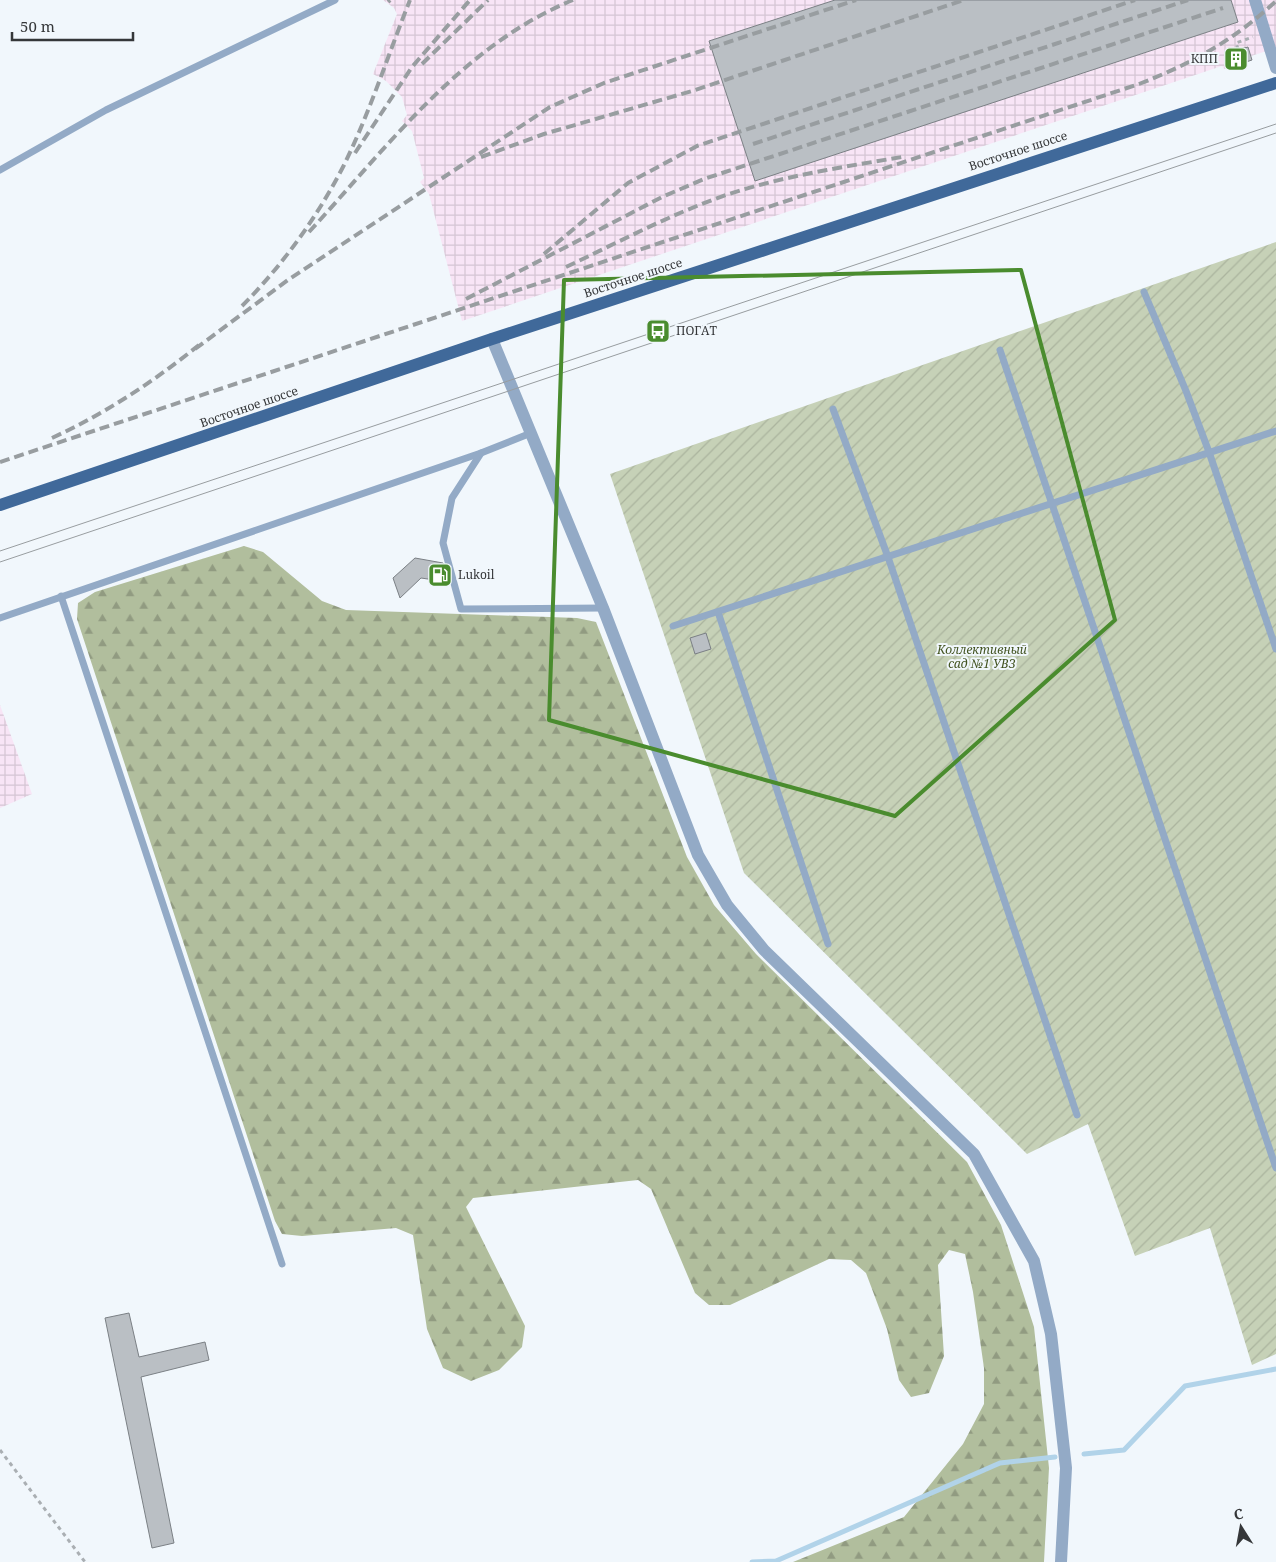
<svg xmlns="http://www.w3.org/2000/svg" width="1276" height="1562" viewBox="0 0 1276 1562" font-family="'Noto Serif',serif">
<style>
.industrial{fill:url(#industrial-grid)}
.forest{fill:url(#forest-firs)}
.garden{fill:url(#garden-furrows)}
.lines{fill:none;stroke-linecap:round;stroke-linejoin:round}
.stream{stroke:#b1d3e9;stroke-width:5}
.building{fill:#babfc4;stroke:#7b8085}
.path{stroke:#aaafb3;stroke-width:3;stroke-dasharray:4 4;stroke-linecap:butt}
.lane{stroke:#93aac6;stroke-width:7}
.street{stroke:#93aac6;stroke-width:12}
.primary{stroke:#40699a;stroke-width:12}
.tram{stroke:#989da0;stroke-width:1}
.rail{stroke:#989da0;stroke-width:4;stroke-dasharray:10 5;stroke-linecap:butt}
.marked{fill:none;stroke:#4a8c2e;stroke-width:4;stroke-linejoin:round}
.labels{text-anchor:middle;stroke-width:4;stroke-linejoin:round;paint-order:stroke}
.poi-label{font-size:12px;fill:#353739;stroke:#f1f7fc;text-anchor:start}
.street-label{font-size:12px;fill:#353739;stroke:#f1f7fc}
.park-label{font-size:12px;font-style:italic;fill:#425320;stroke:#f1f7fc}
</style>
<defs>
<pattern id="industrial-grid" width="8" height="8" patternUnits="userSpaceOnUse" patternTransform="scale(1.25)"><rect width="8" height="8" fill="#f8e5f6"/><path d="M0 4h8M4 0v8" fill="none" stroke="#d5c5d4"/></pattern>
<pattern id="forest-firs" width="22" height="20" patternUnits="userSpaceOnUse" patternTransform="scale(1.25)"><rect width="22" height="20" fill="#b1be9d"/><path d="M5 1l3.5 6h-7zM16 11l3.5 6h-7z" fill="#919b81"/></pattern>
<pattern id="garden-furrows" width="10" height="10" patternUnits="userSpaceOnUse" patternTransform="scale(1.25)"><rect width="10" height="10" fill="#c6d1b7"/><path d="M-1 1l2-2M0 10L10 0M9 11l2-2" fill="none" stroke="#abb49e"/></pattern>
</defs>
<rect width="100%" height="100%" fill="#f1f7fc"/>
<g class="industrial">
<path d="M383 0H1276V48L1251 56 1252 60 1224 69 1222 66 462 321 429 194 420 182 424 178 412 131 402 121 407 115 402 97 386 81 373 74 397 14 394 8Z"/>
<path d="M0 705 32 794 0 808Z"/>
</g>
<path class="forest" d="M244 546 263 552 322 601 346 610 577 618 596 622 687 857 714 905 756 954 967 1162 1001 1225 1034 1327 1049 1468 1044 1562H793L904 1517 963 1444 984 1404V1368L973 1292 965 1254 949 1250 938 1265 944 1356 929 1393 911 1397 899 1380 887 1329 866 1273 851 1260 829 1259 730 1305H709L695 1293 651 1189 638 1180 473 1198 466 1207 525 1326 522 1347 499 1370 471 1381 443 1368 427 1329 413 1235 396 1228 302 1236 282 1234 275 1221 77 619 78 603 95 592Z"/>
<path class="garden" d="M1276 242V1354L1252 1365 1210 1228 1135 1256 1088 1124 1027 1154 744 873 610 474Z"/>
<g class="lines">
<g class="stream">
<path d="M1084 1454 1124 1450 1185 1386 1276 1369"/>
<path d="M752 1562 776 1561 1000 1463 1055 1457"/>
</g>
</g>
<g class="building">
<path d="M835 0H1231L1238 22 755 181 709 41Z"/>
<path d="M1248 47 1252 60 1234 66 1229 52Z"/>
<path d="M415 558 443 563 448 582 421 578 400 598 393 578Z"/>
<path d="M706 633 711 649 695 654 690 638Z"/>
<path d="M129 1313 139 1357 205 1342 209 1360 141 1377 174 1543 152 1548 105 1318Z"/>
</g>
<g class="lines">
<g class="path">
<path d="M1238 49 1236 43 1253 37"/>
<path d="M0 1450 85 1562"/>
</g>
<g class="lane">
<path d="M0 170 106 110 335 0"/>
<path d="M1144 292 1186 391 1209 452 1276 649"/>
<path d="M1000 350 1276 1168"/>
<path d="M833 409 888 557 1077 1115"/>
<path d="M531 433 481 453 452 498 443 543 461 609 603 608"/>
<path d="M61 596 282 1264"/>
<path d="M718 612 828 944"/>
<path d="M0 618 481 453"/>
<path d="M673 626 1276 431"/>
</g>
<g class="street">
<path d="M1255 0 1276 68"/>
<path d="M492 339 603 608 698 855 727 905 764 950 974 1154 1034 1261 1051 1334 1066 1468 1061 1562"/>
</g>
<path class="primary" d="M0 505 492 339 1276 83"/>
<g class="tram">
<path d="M0 551 1276 124"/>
<path d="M0 562 1276 133"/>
</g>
<g class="rail">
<path d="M388 2 390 0"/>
<path d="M422 64 488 0"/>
<path d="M753 144 1188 0"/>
<path d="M355 153 412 67 470 0"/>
<path d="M481 157 544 134 692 91 964 0"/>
<path d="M309 232C388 146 463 45 573 0"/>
<path d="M544 254 628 183 697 146 1135 0"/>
<path d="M566 267C619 242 671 214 726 195 783 176 843 167 902 157"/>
<path d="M466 299 662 197 704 179 1223 8"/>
<path d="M242 306C282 266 318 216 344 165 370 112 388 55 410 0"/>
<path d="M195 349 288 280 550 107 604 83 856 0"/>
<path d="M52 438C106 413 153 382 199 345"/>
<path d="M0 462 1139 84C1193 63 1234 40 1276 1"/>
</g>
</g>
<path class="marked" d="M1021 270 1115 620 895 816 549 720 564 280Z"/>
<defs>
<g id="building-square" transform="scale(1.25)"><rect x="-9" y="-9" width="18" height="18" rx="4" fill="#4a8c2e" stroke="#f1f7fc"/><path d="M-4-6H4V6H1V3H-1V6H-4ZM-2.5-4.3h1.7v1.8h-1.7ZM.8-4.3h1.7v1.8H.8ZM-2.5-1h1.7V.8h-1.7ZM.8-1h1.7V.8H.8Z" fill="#fff"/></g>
<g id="bus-square" transform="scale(1.25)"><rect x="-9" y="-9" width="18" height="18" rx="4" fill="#4a8c2e" stroke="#f1f7fc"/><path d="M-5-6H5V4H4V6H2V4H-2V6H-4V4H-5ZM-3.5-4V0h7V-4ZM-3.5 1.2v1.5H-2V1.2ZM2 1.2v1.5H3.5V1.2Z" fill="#fff"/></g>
<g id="fuel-square" transform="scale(1.25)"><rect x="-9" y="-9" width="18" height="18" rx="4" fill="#4a8c2e" stroke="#f1f7fc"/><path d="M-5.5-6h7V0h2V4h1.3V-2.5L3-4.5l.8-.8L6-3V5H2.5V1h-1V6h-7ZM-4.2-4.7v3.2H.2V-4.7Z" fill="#fff"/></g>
</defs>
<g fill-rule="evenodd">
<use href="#building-square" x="1236" y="59"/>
<use href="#bus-square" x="658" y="331"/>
<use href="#fuel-square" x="440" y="575"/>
</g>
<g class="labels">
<g class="poi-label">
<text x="1218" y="63" text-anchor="end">КПП</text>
<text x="676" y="335">ПОГАТ</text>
<text x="458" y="579">Lukoil</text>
</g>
<g class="street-label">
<text transform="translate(1018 151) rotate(-18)" y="4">Восточное шоссе</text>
<text transform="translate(633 278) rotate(-18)" y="4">Восточное шоссе</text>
<text transform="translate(249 407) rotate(-19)" y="4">Восточное шоссе</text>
</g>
<g class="park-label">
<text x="982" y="654">Коллективный<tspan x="982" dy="14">сад №1 УВЗ</tspan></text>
</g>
</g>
<g transform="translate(1241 1527) rotate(349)" stroke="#f1f7fc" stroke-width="4" paint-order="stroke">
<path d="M0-4L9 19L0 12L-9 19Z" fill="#353739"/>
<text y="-8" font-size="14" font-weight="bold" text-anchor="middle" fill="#353739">С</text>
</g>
<path d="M12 32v8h121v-8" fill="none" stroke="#353739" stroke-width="2.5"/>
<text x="20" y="32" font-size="15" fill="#353739" stroke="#f1f7fc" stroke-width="4" paint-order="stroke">50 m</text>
</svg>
